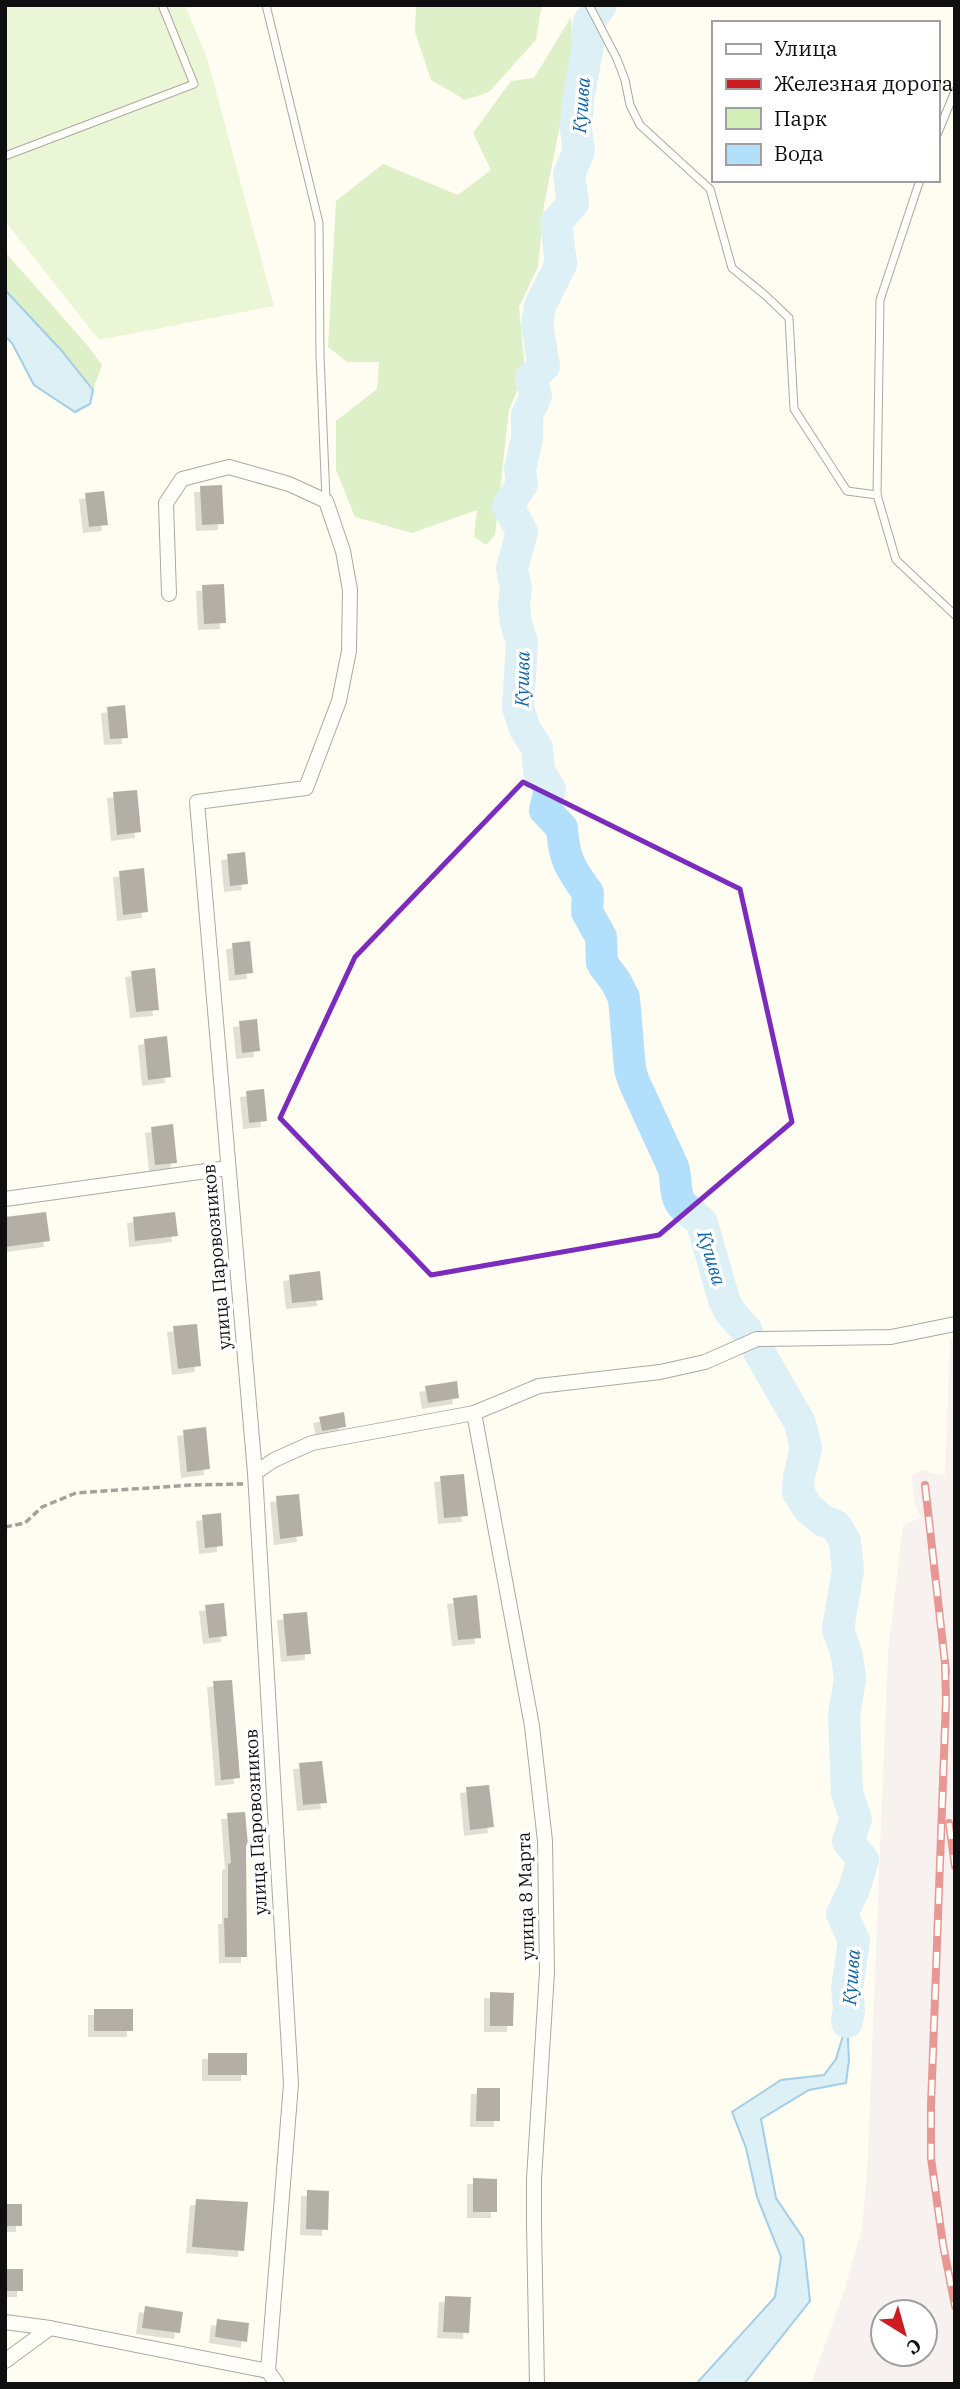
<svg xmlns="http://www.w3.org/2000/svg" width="960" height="2389" viewBox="0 0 960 2389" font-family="'IBM Plex Serif',serif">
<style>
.industrial{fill:#ede3ee;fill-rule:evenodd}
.green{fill:#d3eeb7}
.forest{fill:#b6e095}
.water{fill:#b2dffb;stroke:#3294d9;stroke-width:2}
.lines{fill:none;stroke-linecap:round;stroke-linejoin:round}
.river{stroke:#b2dffb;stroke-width:32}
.building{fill:#59504b;filter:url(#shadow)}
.lane-casing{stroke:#424242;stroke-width:9}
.street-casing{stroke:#424242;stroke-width:16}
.path{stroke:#313131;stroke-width:3.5;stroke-dasharray:7 3.5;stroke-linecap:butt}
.lane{stroke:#fff;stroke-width:7}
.street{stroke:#fff;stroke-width:14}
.rail-casing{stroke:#cc1b21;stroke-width:8}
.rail{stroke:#fff;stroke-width:5;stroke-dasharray:16;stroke-linecap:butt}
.marked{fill:none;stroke:#7b2cbf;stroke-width:5;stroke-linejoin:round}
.labels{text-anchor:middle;stroke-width:7;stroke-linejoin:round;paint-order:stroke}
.street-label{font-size:18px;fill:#0f0f0f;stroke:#fff}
.water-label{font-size:19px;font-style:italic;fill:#0d65ad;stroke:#fff}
</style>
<defs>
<filter id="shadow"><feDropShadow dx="-6" dy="6" stdDeviation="0" flood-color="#0004"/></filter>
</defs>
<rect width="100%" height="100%" fill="#fffdf2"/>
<path class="industrial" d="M955 1338V2384H811L844 2291 862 2228 867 2175 888 1651 903 1525 921 1518 914 1502 912 1476 921 1470 945 1476 950 1339ZM883 2312H925V2354H883Z"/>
<path class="green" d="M5 5H185L207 58 274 306 99 340 5 221Z"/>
<g class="forest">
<path d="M416 5H543L540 14 536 40 489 92 465 100 431 80 415 32Z"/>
<path d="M571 17V27L578 31 582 38 567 90 544 205 538 267 519 307 525 372 509 410 495 535 486 545 474 537 477 510 412 533 355 517 336 470V421L377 389 379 362H347L328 347 336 201 383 164 458 195 491 170 473 133 511 81 534 78Z"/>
<path d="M5 252 88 346 102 365 93 390 61 350 5 290Z"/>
</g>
<g class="water">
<path d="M5 290 61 350 93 390 90 404 75 412 34 385 12 343 5 336Z"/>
<path d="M847 2022 849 2060 846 2083 809 2090 761 2119 776 2198 803 2238 810 2301 744 2384H696L775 2297 781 2257 757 2197 746 2148 732 2112 781 2080 824 2075 836 2059Z"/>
</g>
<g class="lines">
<g class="river">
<path d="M601 5 589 22 587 32 588 45 578 100 576 129 579 151 569 174 573 203 556 223 561 264 540 306 537 325 544 366 531 378 536 396 527 415V438L520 469 522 484 508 506 522 532 512 568 516 588 514 605 516 623 522 642 518 708 525 729 537 748 539 771 550 789 545 810 562 828C564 859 570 868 588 893L587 912 601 937 602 963 616 982 624 998 630 1069 634 1082 673 1167C677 1178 674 1192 680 1202 686 1211 696 1215 702 1223L724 1300 730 1312 747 1331"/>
<path d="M758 1350 800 1423 806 1448 799 1477 798 1492 808 1508 822 1520 836 1526 845 1541 848 1570 838 1629 847 1656 850 1680 844 1715 847 1793 856 1819 848 1841 863 1860 854 1889 842 1914 854 1941 847 1988 849 2009 847 2022"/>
</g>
</g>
<g class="building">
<path d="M222 485 224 524 202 525 200 486Z"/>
<path d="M104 491 108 525 89 527 85 493Z"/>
<path d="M224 584 226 623 204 624 202 585Z"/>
<path d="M125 705 128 738 110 739 107 707Z"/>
<path d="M137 790 141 832 117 835 113 792Z"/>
<path d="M245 852 248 884 230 886 227 854Z"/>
<path d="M144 868 148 912 123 915 119 871Z"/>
<path d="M250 941 253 973 235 975 232 943Z"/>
<path d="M155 968 159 1010 136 1012 131 971Z"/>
<path d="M257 1019 260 1051 242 1053 239 1021Z"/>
<path d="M167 1036 171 1077 148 1080 144 1039Z"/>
<path d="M264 1089 267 1121 249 1123 246 1091Z"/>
<path d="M173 1124 177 1163 155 1165 151 1127Z"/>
<path d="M46 1212 50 1241 5 1247V1217Z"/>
<path d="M175 1212 178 1236 135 1241 133 1217Z"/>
<path d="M320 1271 323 1300 292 1303 289 1275Z"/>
<path d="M197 1324 201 1366 178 1369 173 1326Z"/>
<path d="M457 1381 459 1398 428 1403 425 1386Z"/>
<path d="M344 1412 346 1427 322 1431 319 1417Z"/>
<path d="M206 1427 210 1469 187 1472 183 1430Z"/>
<path d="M464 1474 468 1516 444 1518 440 1476Z"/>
<path d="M299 1494 303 1536 280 1539 276 1496Z"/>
<path d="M221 1513 223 1546 205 1548 202 1515Z"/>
<path d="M477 1595 481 1638 458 1640 453 1598Z"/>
<path d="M224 1603 227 1636 209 1638 205 1605Z"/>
<path d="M307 1612 311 1654 287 1656 283 1614Z"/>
<path d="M232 1680 240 1778 221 1780 213 1681Z"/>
<path d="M322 1761 327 1803 303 1805 299 1763Z"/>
<path d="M489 1785 494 1827 470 1830 466 1787Z"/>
<path d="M245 1812 248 1845H246L247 1957H225L224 1918H228V1864L231 1863 227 1813Z"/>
<path d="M490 1992 514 1993 513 2026H490Z"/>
<rect x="94" y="2009" width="39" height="22"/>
<rect x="208" y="2053" width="39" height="22"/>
<path d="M477 2088H500V2121H476Z"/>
<path d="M473 2178 497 2179V2212H473Z"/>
<path d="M307 2190 329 2191 328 2230 306 2229Z"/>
<path d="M196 2199 248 2202 244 2251 192 2247Z"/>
<rect x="5" y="2204" width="17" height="22"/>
<rect x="5" y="2269" width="18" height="22"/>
<path d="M445 2296 471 2297 469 2333 443 2332Z"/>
<path d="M145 2306 183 2312 180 2333 142 2328Z"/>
<path d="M217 2319 249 2323 247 2342 215 2337Z"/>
</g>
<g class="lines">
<g class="lane-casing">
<g id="lane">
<path d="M266 5 319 223 320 356 326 500"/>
<path d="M589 5 617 59 625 80 630 105 640 125 710 189 732 268 765 295 789 318 794 409 847 491 877 495"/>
<path d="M937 135 955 91"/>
<path d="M5 156 194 84 162 5"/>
<path d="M920 180 880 300 877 495 896 560 955 615"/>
</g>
</g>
<g class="street-casing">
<g id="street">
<path d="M169 594 166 503 182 479 229 467 289 484 326 501 343 551 350 590 349 651 339 701 306 788 197 802 255 1473 291 2084 268 2371 277 2384"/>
<path d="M5 1199 228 1168"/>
<path d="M474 1413 532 1726 545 1841 547 1972 534 2179V2225L537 2384"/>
<path d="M255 1473 274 1460 312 1443 474 1413 539 1386 660 1372 705 1362 757 1339 891 1337 955 1324"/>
<path d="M5 2322 50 2328 268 2371"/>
<path d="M5 2361 50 2328"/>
</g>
</g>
<path class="path" d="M5 1527 25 1523 42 1507 76 1493 191 1485 243 1484"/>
<use href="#lane" class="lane"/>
<use href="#street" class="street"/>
<g class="rail-casing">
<g id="rail">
<path d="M925 1485 946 1672"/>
<path d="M945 1664 946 1700 931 2106V2158L943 2245 955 2306"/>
<path d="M949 1823 955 1866"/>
</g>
</g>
<use href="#rail" class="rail"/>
</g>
<path d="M0 0H960V2389H0ZM523 782 740 889 792 1122 659 1235 431 1275 280 1118 355 957Z" fill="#fffdf2" fill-opacity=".55" fill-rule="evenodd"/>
<path class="marked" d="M523 782 740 889 792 1122 659 1235 431 1275 280 1118 355 957Z"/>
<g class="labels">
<g class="street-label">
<text transform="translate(217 1257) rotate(-95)" y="6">улица Паровозников</text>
<text transform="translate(256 1822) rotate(-93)" y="6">улица Паровозников</text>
<text transform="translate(526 1896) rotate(-92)" y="6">улица 8 Марта</text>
</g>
<g class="water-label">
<text transform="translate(581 105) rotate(-86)" y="7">Кушва</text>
<text transform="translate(522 679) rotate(-89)" y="7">Кушва</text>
<text transform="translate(712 1258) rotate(73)" y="7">Кушва</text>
<text transform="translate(851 1977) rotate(-86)" y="7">Кушва</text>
</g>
</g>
<rect width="960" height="2389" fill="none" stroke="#0f0f0f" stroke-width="14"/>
<rect x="712" y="21" width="228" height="161" fill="#ffffff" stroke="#9f9f9f" stroke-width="2"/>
<rect x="726" y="44" width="35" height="10" fill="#ffffff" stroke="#9f9f9f" stroke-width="2"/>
<text x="774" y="56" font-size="21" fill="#0f0f0f">Улица</text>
<rect x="726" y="79" width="35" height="10" fill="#cc1b21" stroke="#9f9f9f" stroke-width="2"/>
<text x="774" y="91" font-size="21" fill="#0f0f0f">Железная дорога</text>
<rect x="726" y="108" width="35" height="21" fill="#d3eeb7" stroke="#9f9f9f" stroke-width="2"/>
<text x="774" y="126" font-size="21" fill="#0f0f0f">Парк</text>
<rect x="726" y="144" width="35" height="21" fill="#b2dffb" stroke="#9f9f9f" stroke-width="2"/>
<text x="774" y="161" font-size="21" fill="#0f0f0f">Вода</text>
<g transform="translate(904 2333) rotate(143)"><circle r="33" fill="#ffffff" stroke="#9f9f9f" stroke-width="2"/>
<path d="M0-5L12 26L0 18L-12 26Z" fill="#cc1b21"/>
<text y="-10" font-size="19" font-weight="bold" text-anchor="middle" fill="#0f0f0f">С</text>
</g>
</svg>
